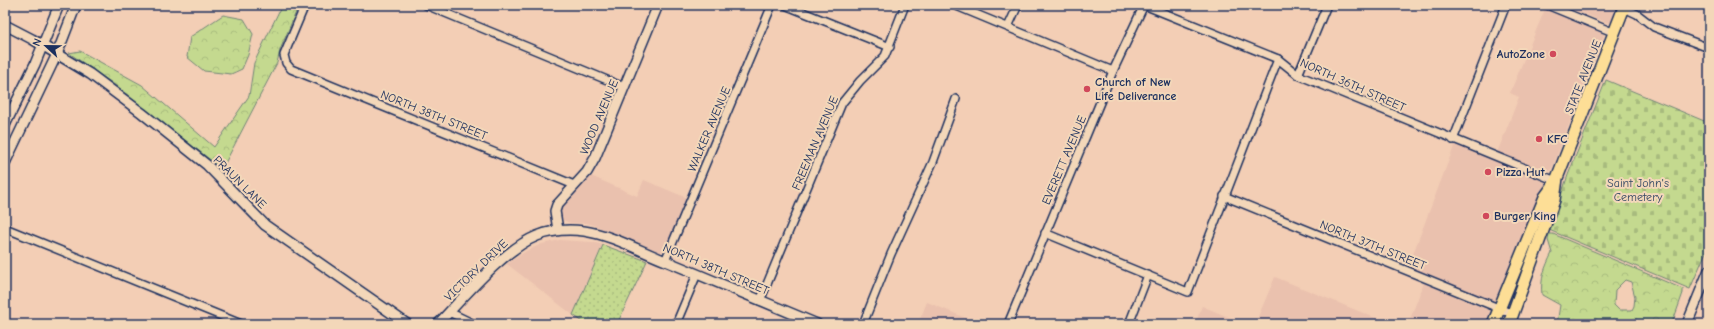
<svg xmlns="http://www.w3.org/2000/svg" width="1714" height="329" viewBox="0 0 1714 329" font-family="'Comic Neue',sans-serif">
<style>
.built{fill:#eac1ae}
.green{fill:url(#green-dots);stroke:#708476}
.forest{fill:url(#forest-crowns);stroke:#708476;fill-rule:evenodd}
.cemetery{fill:url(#cemetery-stones);stroke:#708476}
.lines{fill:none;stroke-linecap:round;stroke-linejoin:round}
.street-casing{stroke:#1b2f5e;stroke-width:10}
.secondary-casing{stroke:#1b2f5e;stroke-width:12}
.primary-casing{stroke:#1b2f5e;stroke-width:14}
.street{stroke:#f3d7b9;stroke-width:7}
.secondary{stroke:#f3d7b9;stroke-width:9}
.primary{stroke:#fdde96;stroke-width:11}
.poi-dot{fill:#d1495b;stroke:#f3d7b9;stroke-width:1.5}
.labels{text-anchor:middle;stroke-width:4;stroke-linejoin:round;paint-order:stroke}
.poi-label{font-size:12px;font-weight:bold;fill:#1b2f5e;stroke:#f3d7b9;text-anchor:start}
.street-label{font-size:12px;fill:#1b2f5e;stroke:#f3d7b9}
.park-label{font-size:12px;fill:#344865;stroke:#f3d7b9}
</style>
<defs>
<pattern id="green-dots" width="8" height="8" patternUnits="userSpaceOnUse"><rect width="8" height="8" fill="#c4d98f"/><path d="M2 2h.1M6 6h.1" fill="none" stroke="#a8bb7e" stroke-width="1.8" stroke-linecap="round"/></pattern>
<pattern id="forest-crowns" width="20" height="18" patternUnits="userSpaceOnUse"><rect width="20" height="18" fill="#c4d98f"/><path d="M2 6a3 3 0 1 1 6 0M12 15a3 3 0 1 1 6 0" fill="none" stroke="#a8bb7e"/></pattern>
<pattern id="cemetery-stones" width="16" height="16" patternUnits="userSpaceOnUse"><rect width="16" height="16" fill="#c4d98f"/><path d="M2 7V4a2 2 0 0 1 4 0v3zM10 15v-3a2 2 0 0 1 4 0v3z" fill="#a8bb7e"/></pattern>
</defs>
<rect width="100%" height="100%" fill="#f3ceb5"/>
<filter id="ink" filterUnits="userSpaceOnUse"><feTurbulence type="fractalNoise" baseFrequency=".025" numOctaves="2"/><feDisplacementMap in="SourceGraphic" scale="8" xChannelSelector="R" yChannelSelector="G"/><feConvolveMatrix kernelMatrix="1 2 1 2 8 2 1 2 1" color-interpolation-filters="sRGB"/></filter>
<g filter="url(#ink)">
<g class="built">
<path d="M1561 5H1618L1611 22 1608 23Z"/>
<path d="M1545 9 1603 32 1604 35 1552 168 1549 171H1545L1497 153 1519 97 1510 93Z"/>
<path d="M1455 144 1540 180 1545 183 1546 187 1499 297 1492 302 1408 267Z"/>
<path d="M591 176 637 196 644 180 687 198 665 250 660 252 596 226 587 223H570L563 220 560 215V208L563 202Z"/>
<path d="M560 240 592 242 603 245 573 315 507 264 526 251 542 244Z"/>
<path d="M1275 277 1390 324H1255Z"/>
<path d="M1424 283 1489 310 1491 312 1487 324H1408Z"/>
<path d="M927 302 980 324H918Z"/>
<path d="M1202 306 1245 324H1195Z"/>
</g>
<path class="green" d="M603 245 647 261 617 324H586L573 315Z"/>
<g class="forest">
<path d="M282 5H299L280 50 277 63 222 169 112 83 69 53 80 51 142 85 214 147 249 96 254 63Z"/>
<path d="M223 15 244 19 253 34 248 55 242 69 231 74 204 71 187 57 190 37Z"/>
<path d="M1549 234H1553L1683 289V293L1672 324H1557L1560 305 1542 295C1540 279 1545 267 1552 253L1548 240ZM1625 280 1631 282 1635 297 1634 306 1632 310H1619L1614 305 1615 290Z"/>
</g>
<path class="cemetery" d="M1606 80 1709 123V245L1690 289 1549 230 1568 175Z"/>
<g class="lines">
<g class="street-casing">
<g id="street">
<path d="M305 5 284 55 286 63 291 69 574 185"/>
<path d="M426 5 624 87"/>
<path d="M785 5 890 47"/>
<path d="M954 5 1113 71"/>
<path d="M1144 5 1278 59 1298 75 1556 181"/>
<path d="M1547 5 1615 33"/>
<path d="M1624 8 1637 14 1654 27 1709 48"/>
<path d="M1008 27 1018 5"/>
<path d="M1298 75 1327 5"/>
<path d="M1453 140 1506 5"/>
<path d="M1224 196 1513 314"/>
<path d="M5 228 241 324"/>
<path d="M1045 233 1188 292 1278 59"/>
<path d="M665 261 772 5"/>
<path d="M760 301 842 103 860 81 885 56 905 5"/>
<path d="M449 312 474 324"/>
<path d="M676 324 697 274"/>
<path d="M863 324 891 254 933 162 956 99"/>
<path d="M1008 324 1113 71 1144 5"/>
<path d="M1129 324 1148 275"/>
</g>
</g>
<g class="secondary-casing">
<g id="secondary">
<path d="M5 25 32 39 90 74 142 113 207 165 265 225 407 324"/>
<path d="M5 125 35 64 59 5"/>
<path d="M5 163 57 54 76 5"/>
<path d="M558 230 555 211 557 205 587 172 595 158 658 5"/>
<path d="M438 324C463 298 504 249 537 236 552 230 568 229 584 231 612 235 640 251 666 261 716 282 766 303 817 324"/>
<path d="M1687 324 1709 270"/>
</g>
</g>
<g class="primary-casing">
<g id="primary">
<path d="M1493 324 1545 197 1556 182"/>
<path d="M1509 324 1554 200 1557 178 1625 5"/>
</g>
</g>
<use href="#street" class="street"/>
<use href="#secondary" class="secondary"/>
<use href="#primary" class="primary"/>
</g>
</g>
<g class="poi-dot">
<circle cx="1553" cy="54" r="4"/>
<circle cx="1087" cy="89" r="4"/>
<circle cx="1539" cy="139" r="4"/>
<circle cx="1488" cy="172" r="4"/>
<circle cx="1486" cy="216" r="4"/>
</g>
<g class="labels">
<g class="poi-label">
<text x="1545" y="58" text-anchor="end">AutoZone</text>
<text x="1095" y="86">Church of New<tspan x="1095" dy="14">Life Deliverance</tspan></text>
<text x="1547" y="143">KFC</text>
<text x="1496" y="176">Pizza Hut</text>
<text x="1494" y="220">Burger King</text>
</g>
<g class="street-label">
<text transform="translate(1583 77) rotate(-68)" y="4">STATE AVENUE</text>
<text transform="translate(1353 85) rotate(24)" y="4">NORTH 36TH STREET</text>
<text transform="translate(434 115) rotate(22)" y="4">NORTH 38TH STREET</text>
<text transform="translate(599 117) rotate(-67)" y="4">WOOD AVENUE</text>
<text transform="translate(709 129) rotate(-67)" y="4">WALKER AVENUE</text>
<text transform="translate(815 143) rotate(-67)" y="4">FREEMAN AVENUE</text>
<text transform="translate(1064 160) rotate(-67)" y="4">EVERETT AVENUE</text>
<text transform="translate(240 182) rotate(45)" y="4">PRAUN LANE</text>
<text transform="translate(1373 245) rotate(22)" y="4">NORTH 37TH STREET</text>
<text transform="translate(716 269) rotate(23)" y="4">NORTH 38TH STREET</text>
<text transform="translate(476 270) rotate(-44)" y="4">VICTORY DRIVE</text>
</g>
<g class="park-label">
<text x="1638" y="187">Saint John's<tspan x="1638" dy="14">Cemetery</tspan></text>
</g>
</g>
<rect width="1714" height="329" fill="none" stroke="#f3d7b9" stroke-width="20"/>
<rect x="10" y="10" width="1694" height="309" fill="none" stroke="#1b2f5e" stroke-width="1.5" filter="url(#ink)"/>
<g transform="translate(46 46) rotate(292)" stroke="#f3d7b9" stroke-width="3" paint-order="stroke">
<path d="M0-3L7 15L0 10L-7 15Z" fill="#1b2f5e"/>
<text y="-6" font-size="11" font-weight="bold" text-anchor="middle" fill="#1b2f5e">N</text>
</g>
</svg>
